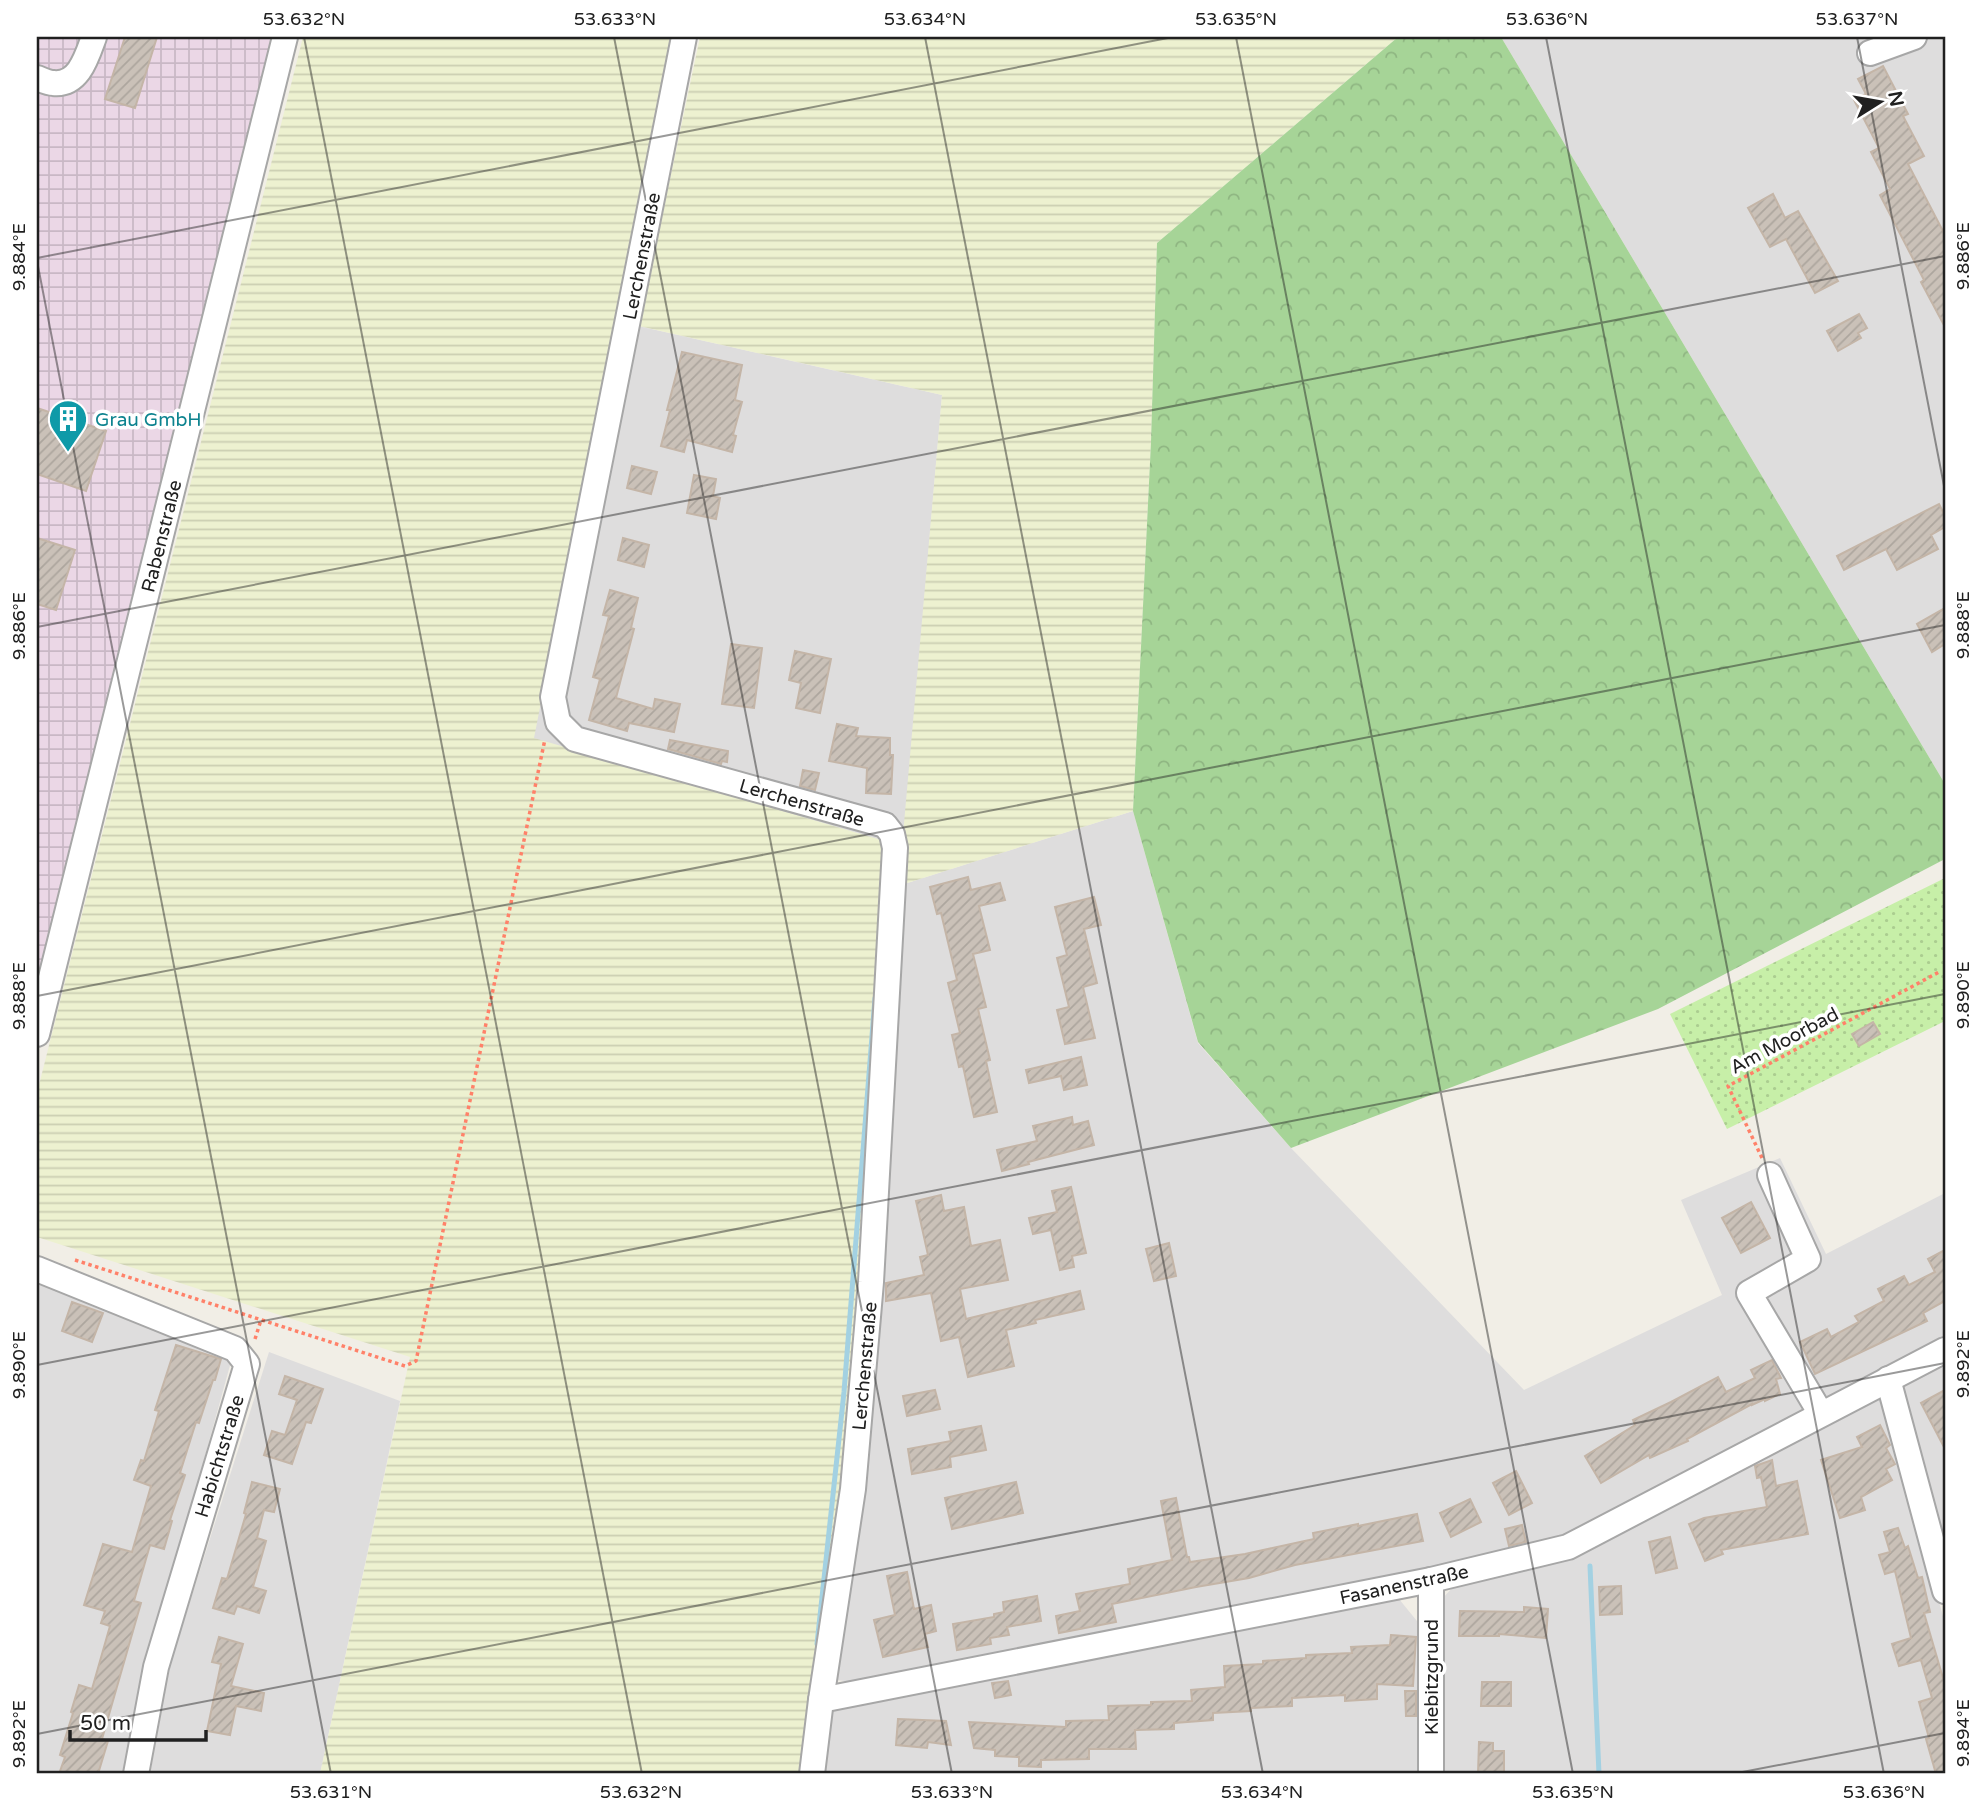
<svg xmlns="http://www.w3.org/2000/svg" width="1982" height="1811" viewBox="0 0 1982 1811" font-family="'Varela Round',sans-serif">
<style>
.residential{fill:#dedddd}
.industrial{fill:url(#industrial-grid)}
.farmland{fill:url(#farmland-rules)}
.forest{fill:url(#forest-crowns)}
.garden{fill:url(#garden-dots)}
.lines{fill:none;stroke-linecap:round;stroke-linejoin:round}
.stream{stroke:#a3d1e2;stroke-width:5}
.building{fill:url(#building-hatch);stroke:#c4b5a7;stroke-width:2}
.minor-casing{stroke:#a7a7a7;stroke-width:28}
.path{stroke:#ff8169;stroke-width:3.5;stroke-dasharray:3.5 3.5;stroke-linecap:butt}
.minor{stroke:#fff;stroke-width:24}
.ticks{fill:none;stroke:#202020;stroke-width:2;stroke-opacity:0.45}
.labels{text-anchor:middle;stroke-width:7;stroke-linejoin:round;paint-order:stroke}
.street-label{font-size:19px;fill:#202020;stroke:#fff}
.culture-label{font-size:19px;fill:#0d838f;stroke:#fff;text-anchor:start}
.neatline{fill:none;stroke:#202020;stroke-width:2.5}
.ticks-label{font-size:18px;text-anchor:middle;fill:#202020}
</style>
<defs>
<pattern id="industrial-grid" width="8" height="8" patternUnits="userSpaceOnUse" patternTransform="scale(1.75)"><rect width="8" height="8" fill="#ebd7e6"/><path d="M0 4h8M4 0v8" fill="none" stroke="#c9b8c5"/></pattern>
<pattern id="farmland-rules" width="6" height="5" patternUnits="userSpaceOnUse" patternTransform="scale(1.75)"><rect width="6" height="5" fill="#edf1d0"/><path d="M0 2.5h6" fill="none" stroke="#cbceb2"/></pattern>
<pattern id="forest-crowns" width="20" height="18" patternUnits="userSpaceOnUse" patternTransform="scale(1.75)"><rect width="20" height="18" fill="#a6d497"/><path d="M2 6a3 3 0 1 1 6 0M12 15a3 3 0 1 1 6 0" fill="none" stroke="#8fb682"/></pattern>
<pattern id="garden-dots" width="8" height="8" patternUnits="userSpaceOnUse" patternTransform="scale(1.75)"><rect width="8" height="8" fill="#c7efa8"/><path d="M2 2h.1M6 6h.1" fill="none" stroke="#abcd90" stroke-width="1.8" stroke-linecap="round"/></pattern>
<pattern id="building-hatch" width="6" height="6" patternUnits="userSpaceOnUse" patternTransform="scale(1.75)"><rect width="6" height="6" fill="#cac1b8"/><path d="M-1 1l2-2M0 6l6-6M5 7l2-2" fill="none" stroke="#ada69e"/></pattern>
</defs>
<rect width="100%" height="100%" fill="#f1eee6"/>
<g class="residential">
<path d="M1501 37H1945V784Z"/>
<path d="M616 321 942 395 903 847 533 739Z"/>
<path d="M1133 811 1198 1043 1291 1148 1524 1390 1722 1295 1681 1200 1780 1158 1826 1254 1945 1193V1338L1565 1538 1123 1633 862 1683 836 1680 898 886Z"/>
<path d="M37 1280 232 1358 147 1667 125 1774H37Z"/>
<path d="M269 1352 400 1401 320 1774H150L170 1665Z"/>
<path d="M1945 1363V1550L1901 1386Z"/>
<path d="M1884 1395 1945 1624V1774H1443L1442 1599 1453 1587Z"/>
<path d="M1399 1599 1421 1626 1423 1774H825L832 1710Z"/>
</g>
<path class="industrial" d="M37 37H275L37 1008Z"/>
<path class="farmland" d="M303 37H675L616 321 534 738 902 846 942 395 639 326 700 37H1398L1157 243 1151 442 1133 811 898 886 869 1287 807 1774H320L410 1357 37 1237V1093Z"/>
<path class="forest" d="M1398 37H1501L1945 784V859L1658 1009 1291 1148 1198 1042 1133 811 1151 442 1157 243Z"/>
<path class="garden" d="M1945 878V1021L1727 1129 1670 1014Z"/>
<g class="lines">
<g class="stream">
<path d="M1590 1566 1599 1774"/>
<path d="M817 1644 844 1392 875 998"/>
</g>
</g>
<g class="building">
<path d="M125 37H157L135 108 105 99Z"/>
<path d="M1883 66 1908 114 1903 116 1924 156 1908 164 1945 235V327L1921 282 1924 280 1880 195 1890 189 1871 152 1879 148 1854 100 1866 94 1858 79Z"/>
<path d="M1773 194 1785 218 1798 211 1838 281 1815 293 1786 239 1770 247 1748 208Z"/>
<path d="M1859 314 1867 328 1858 333 1861 338 1838 351 1827 331Z"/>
<path d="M682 352 742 365 735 400 742 402 733 435 736 436 732 452 687 440 684 452 661 446 670 410H667Z"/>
<path d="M37 408 106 431 86 491 37 474Z"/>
<path d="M632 466 657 472 651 494 627 488Z"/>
<path d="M694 475 716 479 713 496 720 498 716 519 687 513Z"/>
<path d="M1939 504 1945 516V527L1931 535 1938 549 1897 570 1886 549 1844 570 1837 556Z"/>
<path d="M37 538 75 550 56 610 37 604Z"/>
<path d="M623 538 649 545 644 567 618 560Z"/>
<path d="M610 590 638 598 631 628 634 629 616 698 653 709 655 699 680 704 674 732 629 723 627 731 589 720 600 679 593 677 609 616 603 615Z"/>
<path d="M1945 608V644L1932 652 1917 624Z"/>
<path d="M731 644 762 648 754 708 722 704Z"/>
<path d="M795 651 831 659 820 713 796 708 801 683 789 680Z"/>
<path d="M837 724 858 728 856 736 890 738V755H893L891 794 866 793 867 768 829 761Z"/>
<path d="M670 740 728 751 727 762 722 761 721 764 668 749Z"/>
<path d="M803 770 819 773 815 790 800 786Z"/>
<path d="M968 877 971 890 1000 883 1005 900 979 906 990 950 973 954 986 1007 978 1009 990 1060 986 1061 997 1112 974 1117 963 1066 959 1067 952 1035 960 1033 948 983 957 980 941 913 937 914 930 887Z"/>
<path d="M1094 897 1101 925 1084 929 1097 983 1083 987 1095 1038 1065 1044 1057 1010 1069 1007 1057 958 1067 955 1055 907Z"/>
<path d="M1873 1022 1880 1034 1859 1046 1852 1034Z"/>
<path d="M1081 1057 1087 1085 1064 1090 1061 1076 1029 1083 1026 1070Z"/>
<path d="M1072 1117 1073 1125 1088 1121 1094 1145 1028 1162 1029 1164 1002 1171 997 1150 1037 1141 1033 1126Z"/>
<path d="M1071 1187 1086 1253 1072 1256 1074 1267 1060 1270 1051 1230 1033 1234 1029 1218 1057 1212 1052 1191Z"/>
<path d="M941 1195 944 1211 964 1207 971 1246 1000 1240 1008 1280 960 1289 966 1319 1080 1291 1084 1309 1035 1320 1036 1323 1006 1330 1014 1366 968 1377 959 1337 941 1341 931 1293 886 1301V1283L924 1275 920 1257 928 1255 916 1201Z"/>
<path d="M1751 1202 1770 1238 1741 1253 1722 1218Z"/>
<path d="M1169 1243 1176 1276 1154 1281 1146 1249Z"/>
<path d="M1945 1250V1301L1923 1313 1927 1321 1815 1374 1800 1342 1827 1329 1831 1337 1859 1322 1855 1316 1884 1301 1878 1289 1904 1276 1909 1285 1935 1272 1928 1259Z"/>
<path d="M72 1302 103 1313 92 1342 62 1331Z"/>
<path d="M176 1345 221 1359 215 1380H213L199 1423 196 1422 180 1473 185 1475 170 1520 172 1521 164 1549 150 1545 134 1601 141 1603 102 1739 108 1741 98 1774H59L65 1757 60 1755 73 1713 71 1712 79 1685 92 1689 110 1626 101 1623 105 1611 84 1605 103 1544 132 1552 151 1486 134 1480 141 1460 144 1461 159 1411 155 1410Z"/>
<path d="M1772 1360 1781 1378 1776 1379 1780 1394 1765 1401V1399L1752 1405V1404L1687 1439 1688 1441 1650 1458 1649 1455 1601 1483 1585 1456 1635 1425 1633 1420 1671 1402 1718 1377 1726 1392 1755 1378 1751 1370Z"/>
<path d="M285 1376 323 1389 311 1423 306 1422 292 1464 264 1455 272 1431 285 1435 297 1400 279 1394Z"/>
<path d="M935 1390 940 1409 907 1416 903 1396Z"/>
<path d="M1945 1390V1449L1921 1403Z"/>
<path d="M1880 1425 1890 1445 1886 1448 1895 1464 1886 1469 1892 1480 1861 1497 1865 1510 1840 1518 1821 1460 1862 1447 1857 1437Z"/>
<path d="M981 1426 986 1450 950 1457 951 1467 912 1474 908 1449 951 1441 949 1432Z"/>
<path d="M1772 1460 1776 1486 1797 1481 1808 1534 1721 1550 1723 1554 1705 1561 1689 1524 1704 1518 1767 1507 1761 1477 1757 1478 1755 1466Z"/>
<path d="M1516 1471 1532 1503 1509 1515 1493 1483Z"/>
<path d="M252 1482 280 1489 274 1512 264 1510 257 1538 266 1541 253 1587 266 1591 259 1613 237 1606 234 1614 213 1608 222 1578 227 1579 246 1514 244 1513Z"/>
<path d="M1016 1482 1023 1513 952 1529 945 1498Z"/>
<path d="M1176 1498 1187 1557H1189L1190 1562 1245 1554 1314 1539 1313 1533 1358 1524V1526L1417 1514 1423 1541 1295 1565 1249 1578 1196 1587 1112 1604 1116 1622 1059 1633 1056 1616 1080 1611 1076 1594 1130 1584 1128 1569 1172 1560 1161 1501Z"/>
<path d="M1470 1499 1481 1522 1451 1537 1440 1513Z"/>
<path d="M1522 1525 1526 1542 1509 1546 1505 1529Z"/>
<path d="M1898 1528 1905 1548 1908 1546 1918 1578 1922 1577 1930 1612 1924 1613 1945 1685V1774H1936L1926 1739 1929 1738 1919 1702 1932 1698 1921 1660 1899 1666 1892 1644 1911 1638 1895 1571 1885 1574 1879 1555 1890 1552 1884 1532Z"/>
<path d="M1670 1537 1677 1568 1656 1573 1649 1542Z"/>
<path d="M907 1572 914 1609 931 1605 936 1631 925 1634 928 1647 883 1657 874 1620 895 1615 887 1576Z"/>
<path d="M1621 1586 1622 1614 1600 1615 1599 1587Z"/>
<path d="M1037 1596 1041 1621 1007 1627 1009 1635 990 1638 991 1644 957 1650 953 1624 994 1617V1614L1004 1612 1003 1602Z"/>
<path d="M1524 1607 1548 1609 1546 1638 1499 1634V1636H1459L1460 1611 1524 1612Z"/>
<path d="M1391 1635 1416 1637 1413 1686 1377 1684V1699L1345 1701V1695L1292 1698V1706L1251 1708V1711L1213 1713V1720L1174 1723V1729L1135 1730 1136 1749H1089V1759L1041 1760V1767L1019 1766V1757L995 1756V1750L974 1748 969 1722 1066 1727V1721L1109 1720 1108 1706 1151 1705V1702L1192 1701 1191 1690 1225 1687 1224 1666 1263 1664V1661L1306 1658V1655L1352 1653 1351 1647 1390 1645Z"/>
<path d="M219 1637 243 1644 231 1686 264 1693 261 1711 236 1706 230 1735 207 1731 221 1664 212 1662Z"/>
<path d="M1008 1681 1011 1695 995 1698 992 1683Z"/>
<path d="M1482 1682H1511V1706H1481Z"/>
<path d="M1405 1691H1416V1716H1406Z"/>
<path d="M898 1719 946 1721 951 1745 928 1742 927 1748 896 1745Z"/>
<path d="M1479 1742 1493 1743V1751H1504V1774H1478Z"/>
</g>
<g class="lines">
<g class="minor-casing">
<g id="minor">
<path d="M684 37 553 697 558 722 575 739 885 825 892 834 895 848 871 1282 853 1489 821 1700 812 1774"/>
<path d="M1870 53 1914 37"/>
<path d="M37 78C42 80 48 83 53 83 79 86 87 56 94 37"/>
<path d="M37 1034 285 37"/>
<path d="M1770 1175 1808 1259 1749 1293 1821 1414"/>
<path d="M37 1269 235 1349 247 1364 156 1667 136 1774"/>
<path d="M1888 1379 1945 1591"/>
<path d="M1431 1580V1774"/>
<path d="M821 1700 1431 1580 1568 1547 1945 1350"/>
</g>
</g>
<g class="path">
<path d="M1762 1158 1728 1086 1939 972"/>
<path d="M75 1260 405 1366 416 1361 545 739"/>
<path d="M255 1339 261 1320"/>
</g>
<use href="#minor" class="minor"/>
</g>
<path class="ticks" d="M304 37 642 1774M614 37 952 1774M925 37 1263 1774M1236 37 1573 1774M1546 37 1884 1774M1857 37 1945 491M37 258 1173 37M37 261 331 1774M37 627 1945 256M37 996 1945 625M37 1365 1945 994M37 1734 1945 1363M1732 1774 1945 1733"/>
<defs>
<g id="building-pin" transform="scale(2.0125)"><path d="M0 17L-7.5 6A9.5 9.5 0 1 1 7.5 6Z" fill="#0f9aa8" stroke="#fff"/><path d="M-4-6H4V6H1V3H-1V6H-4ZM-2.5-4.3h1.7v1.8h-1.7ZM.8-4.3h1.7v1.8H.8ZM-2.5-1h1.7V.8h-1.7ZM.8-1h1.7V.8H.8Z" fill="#fff"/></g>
</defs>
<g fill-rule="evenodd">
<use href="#building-pin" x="68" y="419"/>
</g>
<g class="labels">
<g class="street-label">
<text transform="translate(641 256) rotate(-79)" y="7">Lerchenstraße</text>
<text transform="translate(161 536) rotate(-76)" y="7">Rabenstraße</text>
<text transform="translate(802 802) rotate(16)" y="7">Lerchenstraße</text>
<text transform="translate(1784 1040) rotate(-28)" y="7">Am Moorbad</text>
<text transform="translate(864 1366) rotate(-85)" y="7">Lerchenstraße</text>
<text transform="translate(219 1456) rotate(-73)" y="7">Habichtstraße</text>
<text transform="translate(1404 1584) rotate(-12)" y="7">Fasanenstraße</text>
<text transform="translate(1431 1677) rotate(-90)" y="7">Kiebitzgrund</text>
</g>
<g class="culture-label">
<text x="95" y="426">Grau GmbH</text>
</g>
</g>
<rect width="1982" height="1811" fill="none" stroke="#ffffff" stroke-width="77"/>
<g transform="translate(1880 102) rotate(79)" stroke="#ffffff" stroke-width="5" paint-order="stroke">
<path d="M0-5L12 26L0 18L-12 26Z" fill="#202020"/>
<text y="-10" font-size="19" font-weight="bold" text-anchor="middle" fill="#202020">N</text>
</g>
<path d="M70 1730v10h136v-10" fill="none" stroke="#202020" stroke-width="3.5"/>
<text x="80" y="1730" font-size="21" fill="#202020" stroke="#ffffff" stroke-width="5" paint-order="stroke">50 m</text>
<rect x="38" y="38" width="1906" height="1734" class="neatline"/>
<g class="ticks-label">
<text x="304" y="25">53.632°N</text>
<text x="615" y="25">53.633°N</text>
<text x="925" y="25">53.634°N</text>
<text x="1236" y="25">53.635°N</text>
<text x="1547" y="25">53.636°N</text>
<text x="1857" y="25">53.637°N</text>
<text transform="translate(1963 256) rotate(-90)" y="6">9.886°E</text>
<text transform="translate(19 257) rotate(-90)" y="6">9.884°E</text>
<text transform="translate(1963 625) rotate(-90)" y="6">9.888°E</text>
<text transform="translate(19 626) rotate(-90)" y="6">9.886°E</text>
<text transform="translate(1963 995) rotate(-90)" y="6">9.890°E</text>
<text transform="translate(19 996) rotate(-90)" y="6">9.888°E</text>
<text transform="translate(1963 1364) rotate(-90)" y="6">9.892°E</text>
<text transform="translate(19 1365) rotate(-90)" y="6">9.890°E</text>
<text transform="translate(1963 1733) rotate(-90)" y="6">9.894°E</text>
<text transform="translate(19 1734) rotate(-90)" y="6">9.892°E</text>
<text x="331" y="1798">53.631°N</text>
<text x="641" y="1798">53.632°N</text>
<text x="952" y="1798">53.633°N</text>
<text x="1262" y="1798">53.634°N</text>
<text x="1573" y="1798">53.635°N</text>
<text x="1884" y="1798">53.636°N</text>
</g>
</svg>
